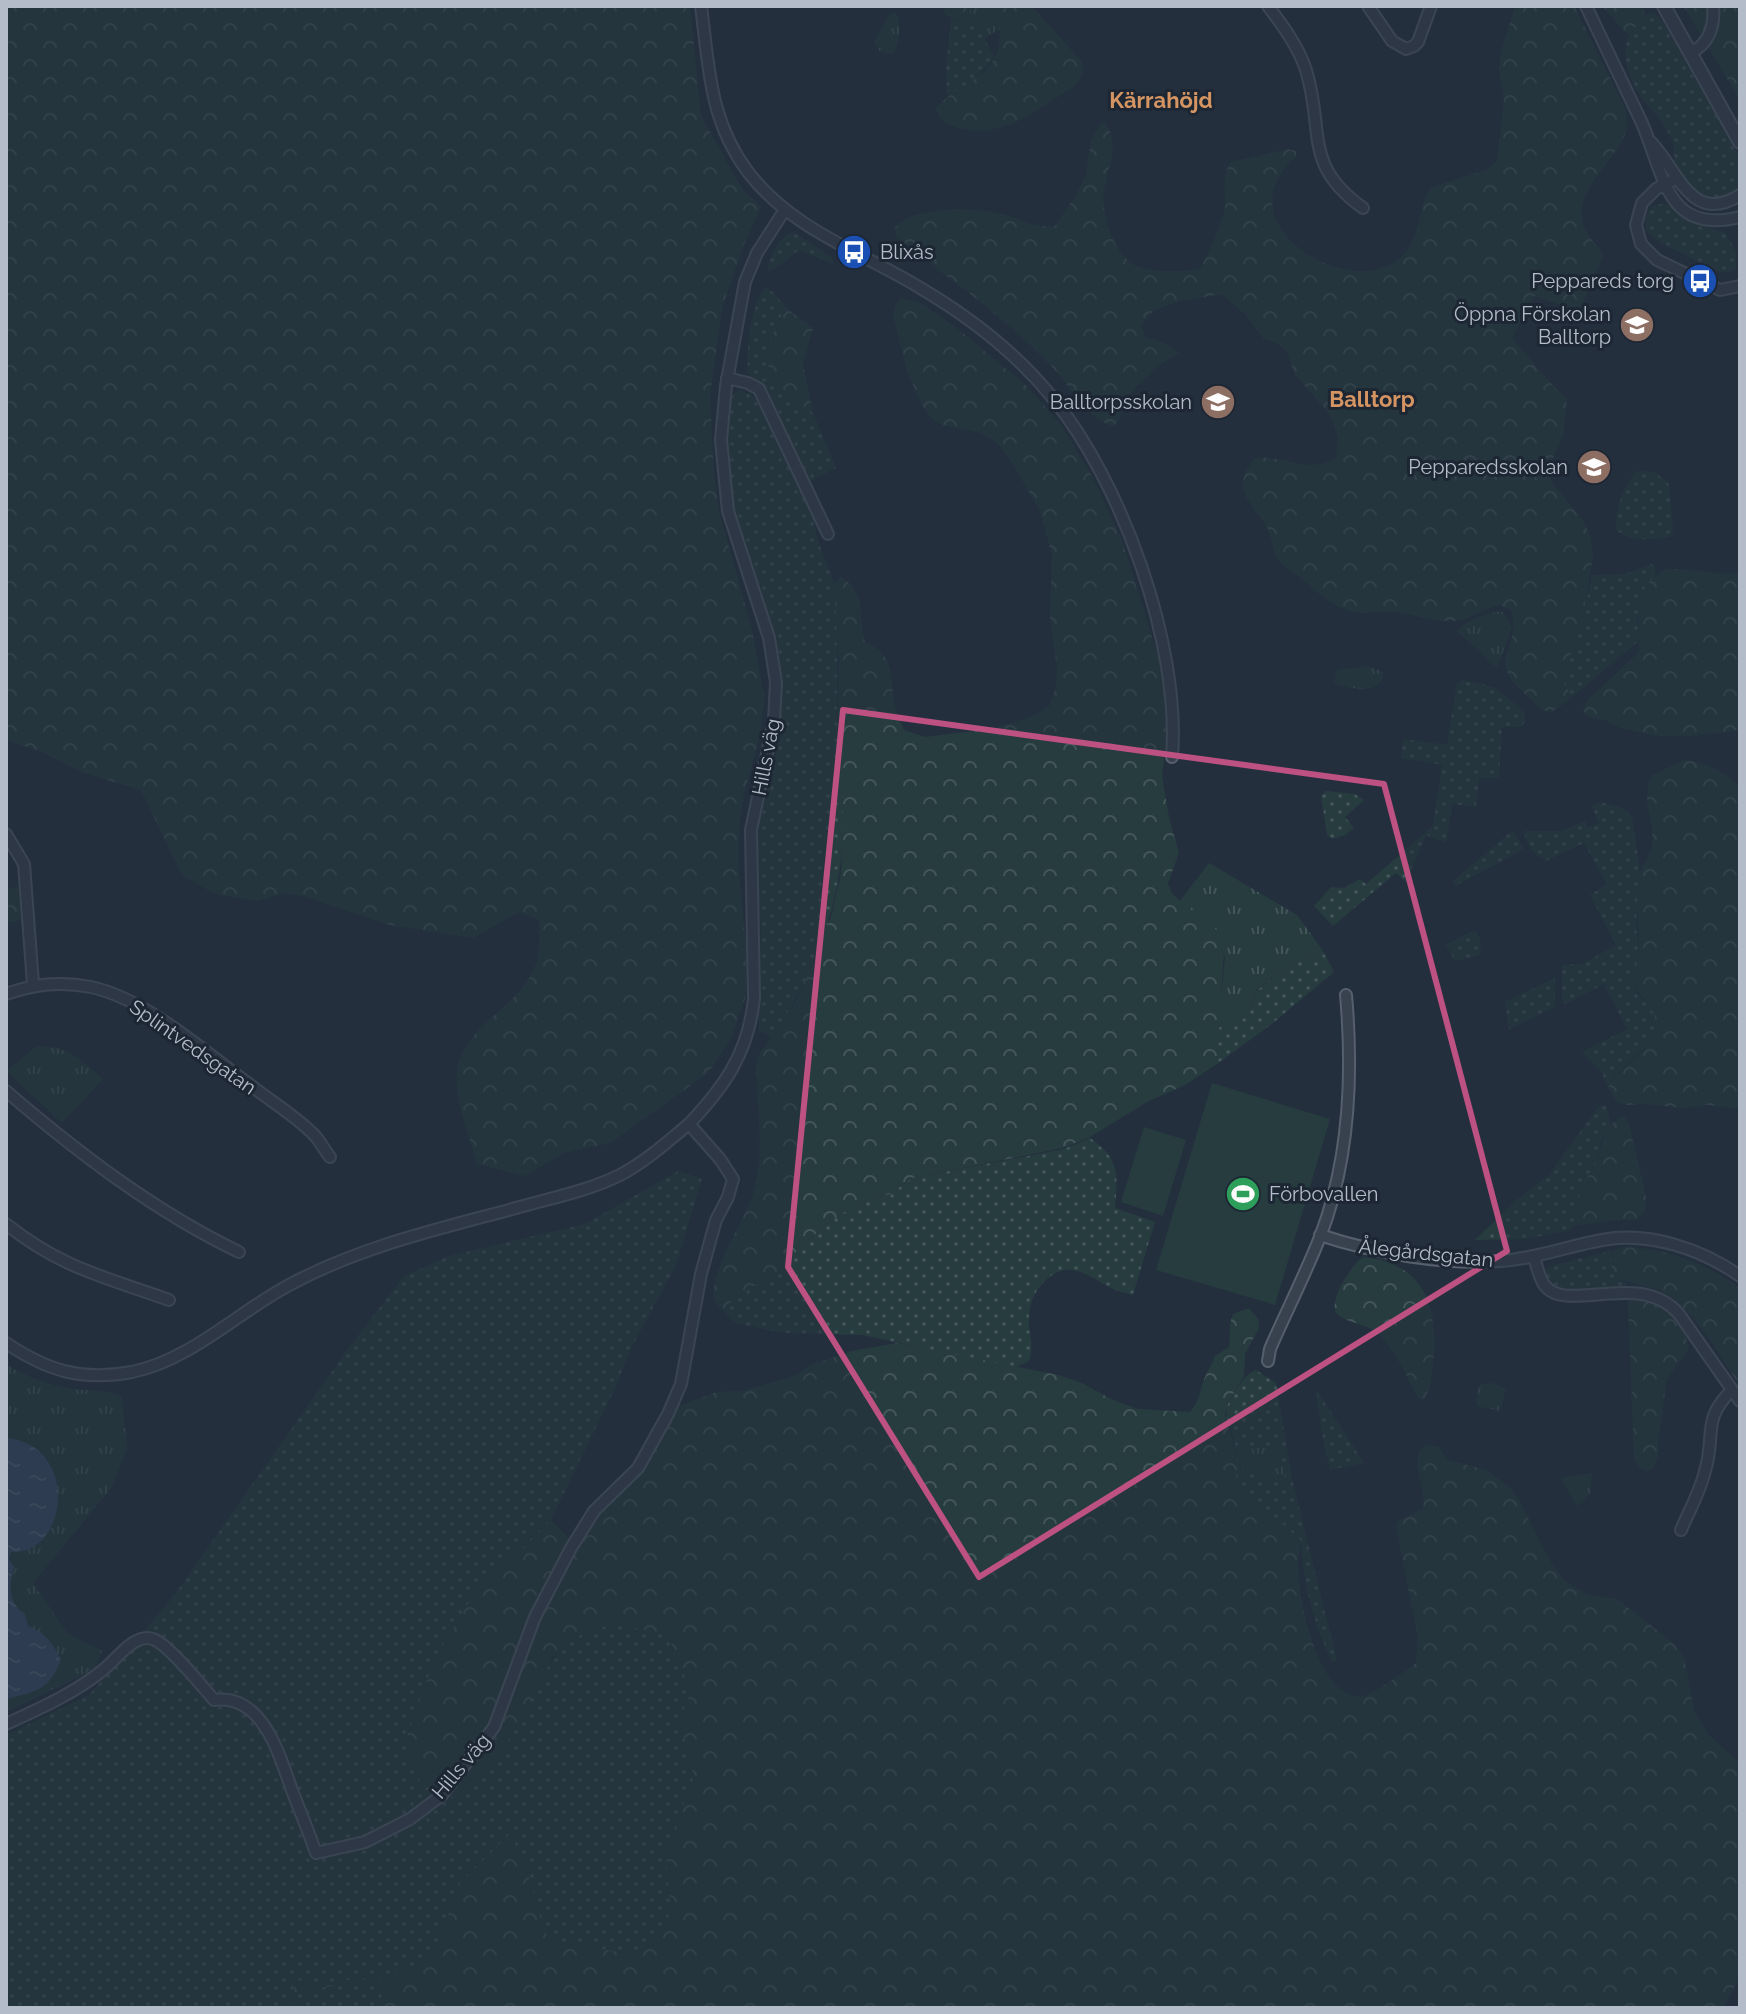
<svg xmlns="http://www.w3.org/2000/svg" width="1746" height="2014" viewBox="0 0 1746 2014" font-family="Raleway,sans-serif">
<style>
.grass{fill:url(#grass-dots)}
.forest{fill:url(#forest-crowns)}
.park{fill:url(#park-tufts)}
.pitch{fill:#263c3f}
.water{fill:url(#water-ripples)}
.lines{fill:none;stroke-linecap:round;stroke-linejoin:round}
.stream{stroke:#394c67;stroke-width:4}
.minor-casing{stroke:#565f6c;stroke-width:14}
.tertiary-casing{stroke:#565f6c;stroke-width:16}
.minor{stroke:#38414e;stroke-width:10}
.tertiary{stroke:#38414e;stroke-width:12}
.marked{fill:none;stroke:#bd5182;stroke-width:6;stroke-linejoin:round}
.labels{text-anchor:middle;stroke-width:6;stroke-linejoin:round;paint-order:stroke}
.poi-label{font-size:20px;fill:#b4bcc9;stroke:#1d2633;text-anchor:end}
.street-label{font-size:20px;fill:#b4bcc9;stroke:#1d2633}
.neighbourhood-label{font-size:22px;font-weight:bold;fill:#d59563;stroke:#1d2633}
</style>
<defs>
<pattern id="grass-dots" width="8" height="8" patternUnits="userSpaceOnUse" patternTransform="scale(2)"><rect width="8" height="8" fill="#263c3f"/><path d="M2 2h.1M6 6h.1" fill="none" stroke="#435659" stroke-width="1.8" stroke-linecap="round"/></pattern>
<pattern id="forest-crowns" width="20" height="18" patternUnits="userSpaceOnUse" patternTransform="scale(2)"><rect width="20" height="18" fill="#263c3f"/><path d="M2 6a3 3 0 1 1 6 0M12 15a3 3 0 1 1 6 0" fill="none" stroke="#435659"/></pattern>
<pattern id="park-tufts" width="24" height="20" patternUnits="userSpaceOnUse" patternTransform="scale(2)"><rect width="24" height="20" fill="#263c3f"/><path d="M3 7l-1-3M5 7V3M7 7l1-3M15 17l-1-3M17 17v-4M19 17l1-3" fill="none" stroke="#435659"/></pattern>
<pattern id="water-ripples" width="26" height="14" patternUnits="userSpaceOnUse" patternTransform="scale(2)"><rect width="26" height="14" fill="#394c67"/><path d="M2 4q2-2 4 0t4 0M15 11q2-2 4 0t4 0" fill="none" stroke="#53647b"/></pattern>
</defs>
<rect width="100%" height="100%" fill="#242f3e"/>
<g class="grass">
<path d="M1653 13 1659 16 1740 158C1740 174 1743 187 1728 196 1706 209 1680 178 1674 158 1673 155 1674 150 1674 146 1673 139 1667 131 1663 124 1659 116 1654 113 1648 106 1631 87 1615 50 1634 28 1640 21 1644 15 1653 13Z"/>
<path d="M951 19 962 22 973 20 995 57 973 81 947 96 946 69Z"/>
<path d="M1663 204 1670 205 1694 223 1725 233 1736 252V268L1730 272H1720L1663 244 1646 231C1644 217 1647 204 1663 204Z"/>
<path d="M793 232 830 256 834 261 833 264 799 250 776 268 768 271C768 258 780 236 793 232Z"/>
<path d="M765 288 772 291 787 309 779 320 769 368 774 380 813 413 836 468 810 481 767 389 748 373C746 352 751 303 765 288Z"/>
<path d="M740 390 751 394 758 403 814 521C816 543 828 563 834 584 836 593 836 605 836 614 839 653 836 691 837 730 837 754 843 779 843 803 846 891 821 965 772 1037L759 1031V1025L761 932 757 869 759 826 778 744 783 677 775 634 732 501 728 476 727 416 730 400 735 392Z"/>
<path d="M1637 471 1655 472 1669 484 1673 530 1670 537C1650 539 1632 543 1616 530 1614 511 1624 485 1637 471Z"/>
<path d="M1651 564 1655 567V575L1644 589 1637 621 1640 640 1572 697 1564 683 1575 638 1583 617 1592 575 1626 574Z"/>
<path d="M1463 680 1494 687 1524 711 1525 722 1521 727H1502L1499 778H1479L1476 807 1452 804 1446 843 1426 835 1406 882 1396 873 1333 926 1314 906 1331 887 1344 888 1360 879 1366 884 1433 826 1442 765 1401 758 1403 739 1447 745 1457 683Z"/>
<path d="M1326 791 1355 794 1364 800 1345 817 1354 828 1345 835 1333 839 1327 835 1321 796Z"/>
<path d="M1601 802 1622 808 1632 817 1640 871 1636 922 1639 956 1634 977 1637 994 1652 1009 1656 1023 1651 1041 1614 1077 1608 1088 1601 1071 1582 1052 1627 1029 1604 984 1565 1004 1562 999V965L1582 964 1616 945 1590 895 1607 884 1584 843 1546 861C1534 855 1526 845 1524 831H1562L1585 821 1587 827 1599 824 1592 806Z"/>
<path d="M1512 831 1524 849 1455 886 1453 881Z"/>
<path d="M1472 931C1483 936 1481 945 1480 955L1455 961 1446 945Z"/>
<path d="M1323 951 1334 972 1273 1023 1217 1064 1218 1027C1242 1021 1252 1019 1255 992L1285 968Z"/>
<path d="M1555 978V1007L1509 1029 1505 1002Z"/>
<path d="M1606 1105 1611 1125 1601 1141 1597 1161 1581 1189 1578 1216 1571 1230 1526 1239 1475 1240 1515 1201 1549 1175 1599 1106Z"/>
<path d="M1090 1138C1120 1159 1118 1173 1115 1208L1155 1222 1133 1295C1125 1293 1116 1291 1109 1287 1084 1273 1066 1258 1042 1284 1034 1293 1029 1305 1029 1318 1028 1336 1035 1342 1029 1361L1014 1368 863 1335 783 1333 735 1323 724 1311 736 1295 768 1279 784 1266 804 1243 841 1214 867 1200 890 1194 912 1178 1064 1149Z"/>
<path d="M678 1171 702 1179 676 1265 630 1350 615 1388 551 1520 526 1546 486 1574 503 1750C526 1708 554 1626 611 1625 629 1624 649 1630 667 1633L691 1691 680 1720 694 1777 666 1852 671 1913 641 1956 550 1940 543 1928 525 1864 461 1882 430 1961 380 1979 335 1981 320 1985 296 1980 286 2008H6V1735L89 1695 173 1597 345 1353 403 1277 449 1256 585 1224Z"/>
<path d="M1614 1250C1606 1267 1616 1273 1627 1285L1623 1287C1604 1289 1541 1301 1547 1267Z"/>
<path d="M1256 1370 1276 1383 1292 1479 1337 1661 1332 1662C1314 1625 1303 1583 1301 1541L1278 1520 1249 1503 1235 1481C1238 1467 1237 1450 1233 1436 1227 1417 1221 1412 1234 1393 1241 1382 1244 1376 1256 1370Z"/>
<path d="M1316 1389 1364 1463 1330 1470 1321 1429Z"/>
<path d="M379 1985 385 2008H294L298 1991 331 1986Z"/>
</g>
<g class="forest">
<path d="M6 6H690L701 116 742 189 761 207 743 247 722 308 710 395 714 475 719 511 752 630 764 697 761 731 743 798 739 831 738 859 746 947V996L730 1041 708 1073 610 1143 564 1153 525 1176 477 1164C469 1133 452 1098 458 1066 466 1026 519 1005 534 969 541 954 540 935 539 920L519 912 473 938 390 925 306 897 285 893 257 901 215 894 182 875 141 790 81 772 42 752 6 740Z"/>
<path d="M945 6H1032L1082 62C1085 73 1081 78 1074 86 1038 109 1003 140 958 128 946 124 939 121 936 108 953 87 987 80 997 53 1000 46 999 36 1000 28L993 20C975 19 958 26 944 13Z"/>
<path d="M1515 6H1574L1625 108C1626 115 1628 121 1627 127 1622 158 1572 188 1583 223 1587 236 1596 245 1604 255L1579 311 1534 296 1512 338 1555 388 1567 398 1563 435 1550 465 1551 481 1584 522 1591 537 1593 556 1583 617 1575 638 1564 683 1572 697 1551 713C1540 710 1534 702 1526 695 1483 657 1523 650 1511 611L1500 605C1484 608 1472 618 1461 620 1437 624 1419 615 1395 612 1385 610 1375 613 1365 613 1339 613 1320 594 1302 579 1296 573 1283 567 1278 560 1271 549 1273 533 1263 521 1245 498 1233 484 1255 458 1285 454 1309 476 1336 457L1338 438 1333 422 1328 412 1295 375 1287 352 1277 343 1264 339 1246 315 1222 294 1176 302 1153 311 1141 326 1146 338 1165 343 1179 353 1161 364 1139 384 1127 397 1118 422 1113 426C1087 420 1070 385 1052 367 1005 316 949 280 896 236L895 227C914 205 979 207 1006 215 1024 220 1035 229 1055 226L1077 194 1086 174 1091 140 1101 123 1106 124C1120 146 1108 167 1104 190 1101 212 1112 249 1131 263 1148 274 1180 271 1198 270 1207 261 1224 219 1225 206 1226 190 1221 177 1231 162L1288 149 1296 151V157C1218 222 1352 306 1402 256 1421 237 1418 210 1430 188L1489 169 1497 160 1504 100 1499 70 1501 53Z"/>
<path d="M1602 6H1641L1646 15 1628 35Z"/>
<path d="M1683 6H1740V100L1684 7Z"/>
<path d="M901 298 919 302 958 329 1026 385 1062 426 1093 478 1122 540 1159 660 1170 715 1162 775 1169 818 1179 853 1168 883 1172 894 1219 931 1224 948 1217 1064 1185 1085 1147 1102 1090 1137 1063 1148 912 1178 890 1194 867 1200 841 1214 804 1243 784 1266 768 1279 736 1295 724 1311C719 1307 714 1303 714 1296 711 1270 743 1223 752 1197 766 1157 757 1108 756 1066L758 1056 797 1000 831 917 841 874 843 803 837 731 839 661 834 585 841 577C868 594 857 615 865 642 900 657 888 682 896 711 898 717 902 724 904 730L925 737 992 729 1034 716 1050 705 1056 686 1057 668 1050 617 1052 555 1040 511 1012 462 996 442 981 433 943 425 932 419 922 405 908 374 893 315 896 304Z"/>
<path d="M787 309 813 328 803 365 813 413C801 403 782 394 774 380 759 357 774 328 787 309Z"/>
<path d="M1667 569C1692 569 1715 574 1740 574V730L1689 736H1658L1620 728 1605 720 1589 717 1583 711 1588 700 1639 652C1641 617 1629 589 1667 569Z"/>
<path d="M1685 760C1709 763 1722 771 1740 787V1109L1708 1105 1684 1108 1643 1104 1627 1105 1617 1102 1608 1088C1619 1065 1651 1055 1655 1026 1659 1007 1635 998 1634 978 1634 970 1638 962 1639 954 1640 927 1634 902 1640 874 1642 865 1650 856 1652 846 1656 818 1639 804 1652 775Z"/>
<path d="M20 886 21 920 6 923V889Z"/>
<path d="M1625 1116 1629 1124 1646 1197 1645 1211 1636 1220H1616L1574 1226C1578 1214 1578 1201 1581 1189 1584 1179 1593 1171 1597 1162 1604 1144 1603 1122 1625 1116Z"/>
<path d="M1624 1247C1667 1248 1704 1263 1740 1288V1386C1721 1358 1696 1312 1666 1294 1650 1284 1630 1286 1615 1275L1611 1265 1614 1250Z"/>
<path d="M1364 1257C1426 1264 1439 1308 1433 1364 1431 1376 1432 1390 1423 1400L1418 1397C1406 1376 1394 1345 1373 1330 1362 1323 1340 1322 1335 1310 1331 1297 1353 1262 1364 1257Z"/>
<path d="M1641 1298C1667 1307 1683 1320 1689 1348L1667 1379 1658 1441V1456L1654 1468 1647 1472 1638 1467 1634 1458 1628 1301Z"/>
<path d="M1249 1308 1258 1319 1259 1328 1245 1354 1244 1376 1228 1402 1225 1414 1236 1453 1238 1469 1235 1481 1249 1503 1278 1520 1301 1541C1300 1549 1298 1557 1298 1565 1298 1599 1318 1703 1364 1696 1372 1695 1408 1669 1416 1663L1418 1639 1396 1526 1398 1521 1423 1509C1427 1489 1411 1467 1421 1448L1428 1445 1439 1447 1448 1460 1487 1470 1510 1488 1518 1498 1549 1559 1564 1580 1586 1594 1617 1599 1672 1642 1684 1656 1694 1711 1708 1734 1740 1764V1977L1723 2008H385L378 1985 331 1986 299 1991 294 2008H286L296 1980 320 1985 335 1981 380 1979 430 1961 461 1882 510 1834 525 1864 543 1928 550 1940 641 1956 671 1913 666 1852 694 1777 680 1720 691 1691 667 1633 610 1625 583 1633 552 1658 503 1751 456 1798 423 1789 405 1742 435 1658 486 1574 526 1546 551 1520 576 1545 600 1511 646 1463 679 1406 716 1392 741 1391 792 1377 811 1365 852 1351 898 1343 1058 1375 1082 1383 1109 1398 1137 1409 1190 1412C1202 1398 1199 1390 1206 1375 1209 1368 1213 1363 1215 1356L1229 1347C1231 1335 1228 1325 1233 1314Z"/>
</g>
<g class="park">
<path d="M971 6H1008L1002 10 1001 28 984 39 970 14Z"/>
<path d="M896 12C900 23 901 45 892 54L880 52 874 42 890 13Z"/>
<path d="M1502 611 1512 627 1497 668 1456 630C1471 620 1484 613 1502 611Z"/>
<path d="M1368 666 1381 671 1383 677C1374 697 1351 687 1334 684L1337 670Z"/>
<path d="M1209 863 1297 915 1323 951 1285 968 1255 991C1251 1020 1244 1021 1218 1027L1225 958 1219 932 1180 901Z"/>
<path d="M37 1046C67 1045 81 1060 103 1079L62 1123 6 1071Z"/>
<path d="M6 1364C25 1377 49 1385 72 1389 88 1391 107 1389 122 1397L127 1448 112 1487 33 1583 67 1633 102 1651 95 1669 6 1712Z"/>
<path d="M1492 1383 1506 1389 1500 1411 1477 1406 1478 1388 1481 1384Z"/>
<path d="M1278 1444 1285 1479 1268 1483 1265 1470 1244 1474 1240 1451Z"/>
<path d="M1592 1473 1590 1494 1577 1506 1561 1478Z"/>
</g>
<g class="pitch">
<path d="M1212 1083 1330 1119 1275 1305 1156 1270Z"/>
<path d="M1144 1127 1186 1140 1163 1216 1121 1202Z"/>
</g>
<path class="water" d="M6 1438C81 1445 68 1556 11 1552L9 1559 14 1567C9 1586 7 1602 25 1614L28 1626C46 1633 52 1643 61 1660 48 1691 37 1691 7 1699Z"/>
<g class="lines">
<path class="stream" d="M6 1396V1405"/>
<g class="minor-casing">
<g id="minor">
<path d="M701 6C709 67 709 120 748 172 792 230 862 252 922 289 971 318 1016 353 1052 397 1122 482 1181 646 1172 757"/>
<path d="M1268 6C1283 26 1298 46 1306 70 1325 132 1302 164 1363 208"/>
<path d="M1368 6 1392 41 1406 49 1414 46 1418 42 1431 6"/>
<path d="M1586 6 1641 121C1664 172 1665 236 1740 217"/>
<path d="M1690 53C1709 44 1715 26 1713 6"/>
<path d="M1651 142C1678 170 1691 226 1740 195"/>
<path d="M1677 178 1656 189 1642 203 1636 225 1641 244 1657 260 1720 290 1740 286"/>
<path d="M727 378 748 383 759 389 828 534"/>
<path d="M6 834 24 864 33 984"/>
<path d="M6 994C35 984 60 981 91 987 147 999 207 1054 253 1087 273 1103 299 1118 316 1137 321 1143 325 1151 330 1157"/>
<path d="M6 1091C77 1152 154 1211 239 1252"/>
<path d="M6 1224C61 1268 105 1277 169 1300"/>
<path d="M1320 1235C1374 1253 1443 1265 1500 1261 1535 1259 1568 1246 1602 1240 1649 1231 1701 1249 1740 1276"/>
<path d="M1534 1257C1537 1266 1539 1278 1545 1286 1568 1314 1639 1269 1679 1314L1740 1401"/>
<path d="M6 1343C48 1371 81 1381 132 1372 191 1360 239 1311 291 1284 362 1246 439 1229 516 1208 551 1198 588 1191 620 1175 645 1162 667 1142 689 1124"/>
<path d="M1268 1361 1270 1349C1286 1312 1305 1275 1320 1237 1349 1162 1353 1074 1346 995"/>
<path d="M1681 1530C1689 1511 1700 1492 1705 1471 1716 1435 1701 1420 1732 1390"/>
<path d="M6 1724C39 1709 75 1693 103 1670 116 1660 135 1632 153 1639 168 1644 202 1686 214 1700 264 1693 280 1758 293 1793 301 1813 309 1833 316 1853L365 1842 410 1819 442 1795 494 1727 535 1617 571 1548 594 1511 638 1468 668 1414 681 1384 701 1274 716 1220 728 1197 733 1179 720 1159 689 1124C725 1086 748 1053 754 999L751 830 774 721 776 682 769 638 728 511 721 440 726 386 745 282 757 253 784 211"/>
</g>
</g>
<g class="tertiary-casing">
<path id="tertiary" d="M1664 6 1740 142"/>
</g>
<use href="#minor" class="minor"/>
<use href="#tertiary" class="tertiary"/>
</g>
<path d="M0 0H1746V2014H0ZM843 710 1384 784 1507 1251 979 1577 788 1267Z" fill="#242f3e" fill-opacity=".55" fill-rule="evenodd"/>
<path class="marked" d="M843 710 1384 784 1507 1251 979 1577 788 1267Z"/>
<defs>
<g id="bus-disc" transform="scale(1.8)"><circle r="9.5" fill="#1a4fb4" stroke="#1d2633"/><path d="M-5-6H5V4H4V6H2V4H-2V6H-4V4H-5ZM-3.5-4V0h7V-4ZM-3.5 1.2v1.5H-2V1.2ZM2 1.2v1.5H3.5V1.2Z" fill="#fff"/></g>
<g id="school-disc" transform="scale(1.8)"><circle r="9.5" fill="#8d6e63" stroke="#1d2633"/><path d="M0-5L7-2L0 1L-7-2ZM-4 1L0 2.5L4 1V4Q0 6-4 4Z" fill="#fff"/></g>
<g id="stadium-disc" transform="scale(1.8)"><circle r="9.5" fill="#2e9e5b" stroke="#1d2633"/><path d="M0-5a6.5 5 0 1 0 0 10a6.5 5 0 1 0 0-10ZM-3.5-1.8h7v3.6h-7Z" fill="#fff"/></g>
</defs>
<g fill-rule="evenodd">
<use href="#bus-disc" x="854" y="252"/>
<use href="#bus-disc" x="1700" y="281"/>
<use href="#school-disc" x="1637" y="325"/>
<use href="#school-disc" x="1218" y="402"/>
<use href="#school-disc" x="1594" y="467"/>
<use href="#stadium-disc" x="1243" y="1194"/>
</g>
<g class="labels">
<g class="poi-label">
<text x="880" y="259" text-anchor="start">Blixås</text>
<text x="1674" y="288">Peppareds torg</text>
<text x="1611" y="321">Öppna Förskolan<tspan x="1611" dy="23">Balltorp</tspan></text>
<text x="1192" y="409">Balltorpsskolan</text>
<text x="1568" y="474">Pepparedsskolan</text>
<text x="1269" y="1201" text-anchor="start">Förbovallen</text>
</g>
<g class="street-label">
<text transform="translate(766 757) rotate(-79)" y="7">Hills väg</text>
<text transform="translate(193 1047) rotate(35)" y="7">Splintvedsgatan</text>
<text transform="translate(1426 1253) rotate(6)" y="7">Ålegårdsgatan</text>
<text transform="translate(461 1766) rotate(-50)" y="7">Hills väg</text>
</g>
<g class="neighbourhood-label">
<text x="1161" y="108">Kärrahöjd</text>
<text x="1372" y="407">Balltorp</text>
</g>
</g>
<rect width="1746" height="2014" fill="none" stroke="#b4bcc9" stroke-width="16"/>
</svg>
